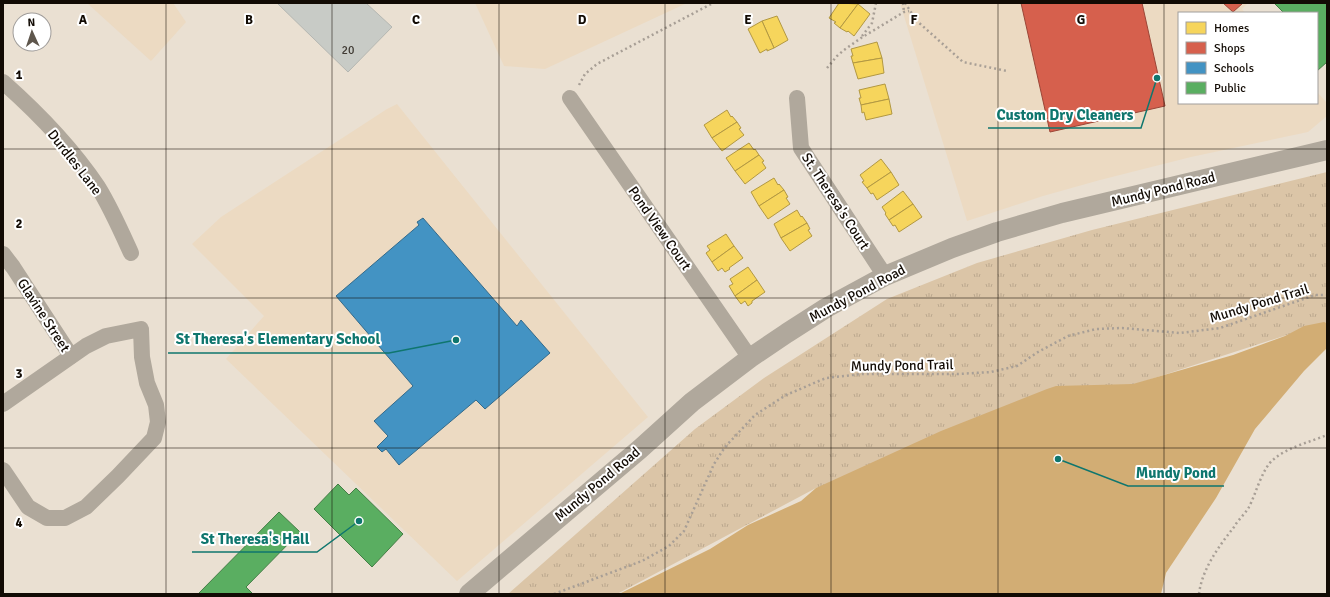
<svg xmlns="http://www.w3.org/2000/svg" width="1330" height="597" viewBox="0 0 1330 597" font-family="Signika,sans-serif">
<style>
.built{fill:#ecdac2}
.grass{fill:url(#grass-tufts)}
.water{fill:#d2ad74}
.homes{fill:#f6d55c;stroke:#b29842}
.shops{fill:#d6604d;stroke:#9b4637}
.schools{fill:#4393c3;stroke:#346a8a}
.public{fill:#5aae61;stroke:#447d45}
.building{fill:#c8cbc6;stroke:#b5b7b2}
.lines{fill:none;stroke-linecap:round;stroke-linejoin:round}
.path{stroke:#a89f96;stroke-width:2.5;stroke-dasharray:2 3;stroke-linecap:butt}
.minor{stroke:#b0a89c;stroke-width:16}
.tertiary{stroke:#b0a89c;stroke-width:20}
.grid{fill:none;stroke:#120b04;stroke-width:1;stroke-opacity:0.55}
.labels{text-anchor:middle;stroke-width:4;stroke-linejoin:round;paint-order:stroke}
.number-label{font-size:12px;fill:#403b34}
.street-label{font-size:14px;fill:#120b04;stroke:#fff}
.grid-label{font-size:13px;text-anchor:middle;font-weight:bold;fill:#120b04;stroke:#fff;stroke-width:4;stroke-linejoin:round;paint-order:stroke}
.leader{fill:none;stroke:#0f766e;stroke-width:1.5}
.callout-dot{fill:#0f766e;stroke:#fff;stroke-width:1.5}
.callout-label{font-size:15px;text-anchor:middle;font-weight:bold;fill:#0f766e;stroke:#fff;stroke-width:4;stroke-linejoin:round;paint-order:stroke}
</style>
<defs>
<pattern id="grass-tufts" width="24" height="20" patternUnits="userSpaceOnUse"><rect width="24" height="20" fill="#dbc5a7"/><path d="M3 7l-1-3M5 7V3M7 7l1-3M15 17l-1-3M17 17v-4M19 17l1-3" fill="none" stroke="#bba88e"/></pattern>
</defs>
<rect width="100%" height="100%" fill="#eae0d2"/>
<g class="built">
<path d="M87 3H173L186 22 151 61Z"/>
<path d="M475 3H687L545 69 504 66Z"/>
<path d="M900 3H1248L1242 9 1245 13H1179V103H1317V92L1327 103V116L1308 132 1191 157 1100 180 1043 196 967 221Z"/>
<path d="M397 104 648 417 457 581 226 359 264 316 192 244 221 217 387 109Z"/>
</g>
<path class="grass" d="M1327 172V322L816 488 617 594H508L695 429 764 378 887 299 977 263 1092 230Z"/>
<path class="water" d="M1324 322 1327 323V348L1304 371 1255 429 1216 498 1166 573 1161 594H619L710 549 748 525 801 501 816 488 941 431 1047 389 1056 386 1133 384 1233 355 1285 336 1304 326Z"/>
<g class="homes">
<path d="M839 3 858 4 840 28 834 23 836 22 829 18Z"/>
<path d="M858 4 870 14 854 36 848 31 847 32 840 28Z"/>
<path d="M777 16 788 40 774 48 762 21Z"/>
<path d="M762 21 774 48 767 51V49L760 53 748 29Z"/>
<path d="M877 42 882 58 853 63 851 56H853L851 49Z"/>
<path d="M882 58 884 73 858 79 853 63Z"/>
<path d="M885 84 889 99 861 105 859 98H861L859 90Z"/>
<path d="M889 99 892 114 866 120 864 112 862 113 861 105Z"/>
<path d="M727 110 731 117 732 116 737 122 712 138 704 125Z"/>
<path d="M737 122 741 128 739 129 744 135 722 151 712 138Z"/>
<path d="M749 143 754 150 755 149 759 155 735 171 726 158Z"/>
<path d="M759 155 764 161 762 162 766 168 745 184 735 171Z"/>
<path d="M881 159 891 172 867 188 862 182 864 181 860 175Z"/>
<path d="M891 172 899 185 877 200 873 193 871 194 867 188Z"/>
<path d="M774 178 778 185 779 184 784 190 759 206 751 192Z"/>
<path d="M784 190 788 197 786 198 790 204 768 219 759 206Z"/>
<path d="M903 191 913 204 889 220 885 214 886 213 882 207Z"/>
<path d="M913 204 922 217 899 232 895 225 893 226 889 220Z"/>
<path d="M797 210 801 217 802 216 807 223 781 238 774 224Z"/>
<path d="M807 223 810 229 808 230 812 236 790 251 781 238Z"/>
<path d="M726 234 734 246 712 262 706 253 710 250 707 246Z"/>
<path d="M734 246 743 258 729 268 730 269 725 272 722 268 718 271 712 262Z"/>
<path d="M748 267 757 280 735 296 729 286 733 284 730 279Z"/>
<path d="M757 280 765 292 752 301V303L748 306 745 301 741 304 735 296Z"/>
</g>
<g class="shops">
<path d="M1021 3H1142L1165 106 1050 132Z"/>
<path d="M1223 3H1243L1233 12Z"/>
</g>
<path class="schools" d="M423 218 517 326 521 320 550 353 485 409 476 400 399 465 386 449 382 452 377 447 388 436 374 421 413 386 336 296 419 225 417 222Z"/>
<g class="public">
<path d="M1274 3H1327V62L1317 71V13H1284Z"/>
<path d="M338 484 349 495 356 488 403 534 372 567 314 509Z"/>
<path d="M279 512 300 532 246 587 253 594H198Z"/>
</g>
<path class="building" d="M277 3H366L392 27 348 72Z"/>
<g class="lines">
<g class="path">
<path d="M903 3 904 12"/>
<path d="M905 3 917 21 963 62 1007 71"/>
<path d="M862 36 872 23 876 3"/>
<path d="M827 68 837 56 844 50 861 38 904 12 909 11"/>
<path d="M579 85 585 74 597 64 713 3"/>
<path d="M554 594 642 561 669 546 684 531 714 464 725 447 755 415 786 395 826 378 862 374H958L991 372 1017 366 1038 352 1068 336 1096 329 1122 328 1180 333 1220 328 1315 295H1327"/>
<path d="M1199 594C1202 569 1219 546 1234 527 1238 520 1245 514 1249 507 1256 494 1262 468 1274 459 1288 447 1310 442 1327 435"/>
</g>
<g class="minor">
<path d="M3 82C38 113 72 148 98 187 111 208 121 231 131 253"/>
<path d="M570 98 750 358"/>
<path d="M797 98 801 148 885 276"/>
<path d="M3 254 13 267 71 356"/>
<path d="M3 404 86 346 106 336 141 329 142 357 147 383 156 405 158 422 154 438 118 476 86 507 65 518H47L28 507 3 470"/>
</g>
<path class="tertiary" d="M469 594 640 449 692 402 750 358 787 333 826 308 885 276 952 248 997 232 1062 213 1327 150"/>
</g>
<path class="grid" d="M166 3V594M332 3V594M499 3V594M665 3V594M831 3V594M998 3V594M1164 3V594M3 149H1327M3 298H1327M3 448H1327"/>
<g class="labels">
<g class="number-label">
<text x="348" y="54">20</text>
</g>
<g class="street-label">
<text transform="translate(75 162) rotate(52)" y="5">Durdles Lane</text>
<text transform="translate(1163 189) rotate(-14)" y="5">Mundy Pond Road</text>
<text transform="translate(836 201) rotate(57)" y="5">St. Theresa's Court</text>
<text transform="translate(660 228) rotate(55)" y="5">Pond View Court</text>
<text transform="translate(857 293) rotate(-28)" y="5">Mundy Pond Road</text>
<text transform="translate(1259 303) rotate(-17)" y="5">Mundy Pond Trail</text>
<text transform="translate(44 315) rotate(57)" y="5">Glavine Street</text>
<text transform="translate(902 365) rotate(-1)" y="5">Mundy Pond Trail</text>
<text transform="translate(597 484) rotate(-40)" y="5">Mundy Pond Road</text>
</g>
</g>
<g class="grid-label">
<text x="83" y="24">A</text>
<text x="249" y="24">B</text>
<text x="416" y="24">C</text>
<text x="582" y="24">D</text>
<text x="748" y="24">E</text>
<text x="914" y="24">F</text>
<text x="1081" y="24">G</text>
<text x="19" y="79">1</text>
<text x="19" y="228">2</text>
<text x="19" y="378">3</text>
<text x="19" y="527">4</text>
</g>
<path class="leader" d="M1157 78L1141 128H988M456 340L389 353H168M1058 459L1128 486H1224M359 521L317 552H192"/>
<g class="callout-dot">
<circle cx="1157" cy="78" r="4"/>
<circle cx="456" cy="340" r="4"/>
<circle cx="1058" cy="459" r="4"/>
<circle cx="359" cy="521" r="4"/>
</g>
<g class="callout-label">
<text x="1065" y="120">Custom Dry Cleaners</text>
<text x="278" y="344">St Theresa's Elementary School</text>
<text x="1176" y="478">Mundy Pond</text>
<text x="255" y="544">St Theresa's Hall</text>
</g>
<rect width="1330" height="597" fill="none" stroke="#120b04" stroke-width="8"/>
<rect x="1178" y="12" width="140" height="92" fill="#ffffff" stroke="#a09d9b"/>
<rect x="1186" y="22" width="20" height="12" fill="#f6d55c" stroke="#a09d9b"/>
<text x="1214" y="32" font-size="12" fill="#120b04">Homes</text>
<rect x="1186" y="42" width="20" height="12" fill="#d6604d" stroke="#a09d9b"/>
<text x="1214" y="52" font-size="12" fill="#120b04">Shops</text>
<rect x="1186" y="62" width="20" height="12" fill="#4393c3" stroke="#a09d9b"/>
<text x="1214" y="72" font-size="12" fill="#120b04">Schools</text>
<rect x="1186" y="82" width="20" height="12" fill="#5aae61" stroke="#a09d9b"/>
<text x="1214" y="92" font-size="12" fill="#120b04">Public</text>
<g transform="translate(32 32) rotate(357)"><circle r="19" fill="#ffffff" stroke="#a09d9b"/>
<path d="M0-3L7 15L0 10L-7 15Z" fill="#5e564c"/>
<text y="-6" font-size="11" font-weight="bold" text-anchor="middle" fill="#120b04">N</text>
</g>
</svg>
